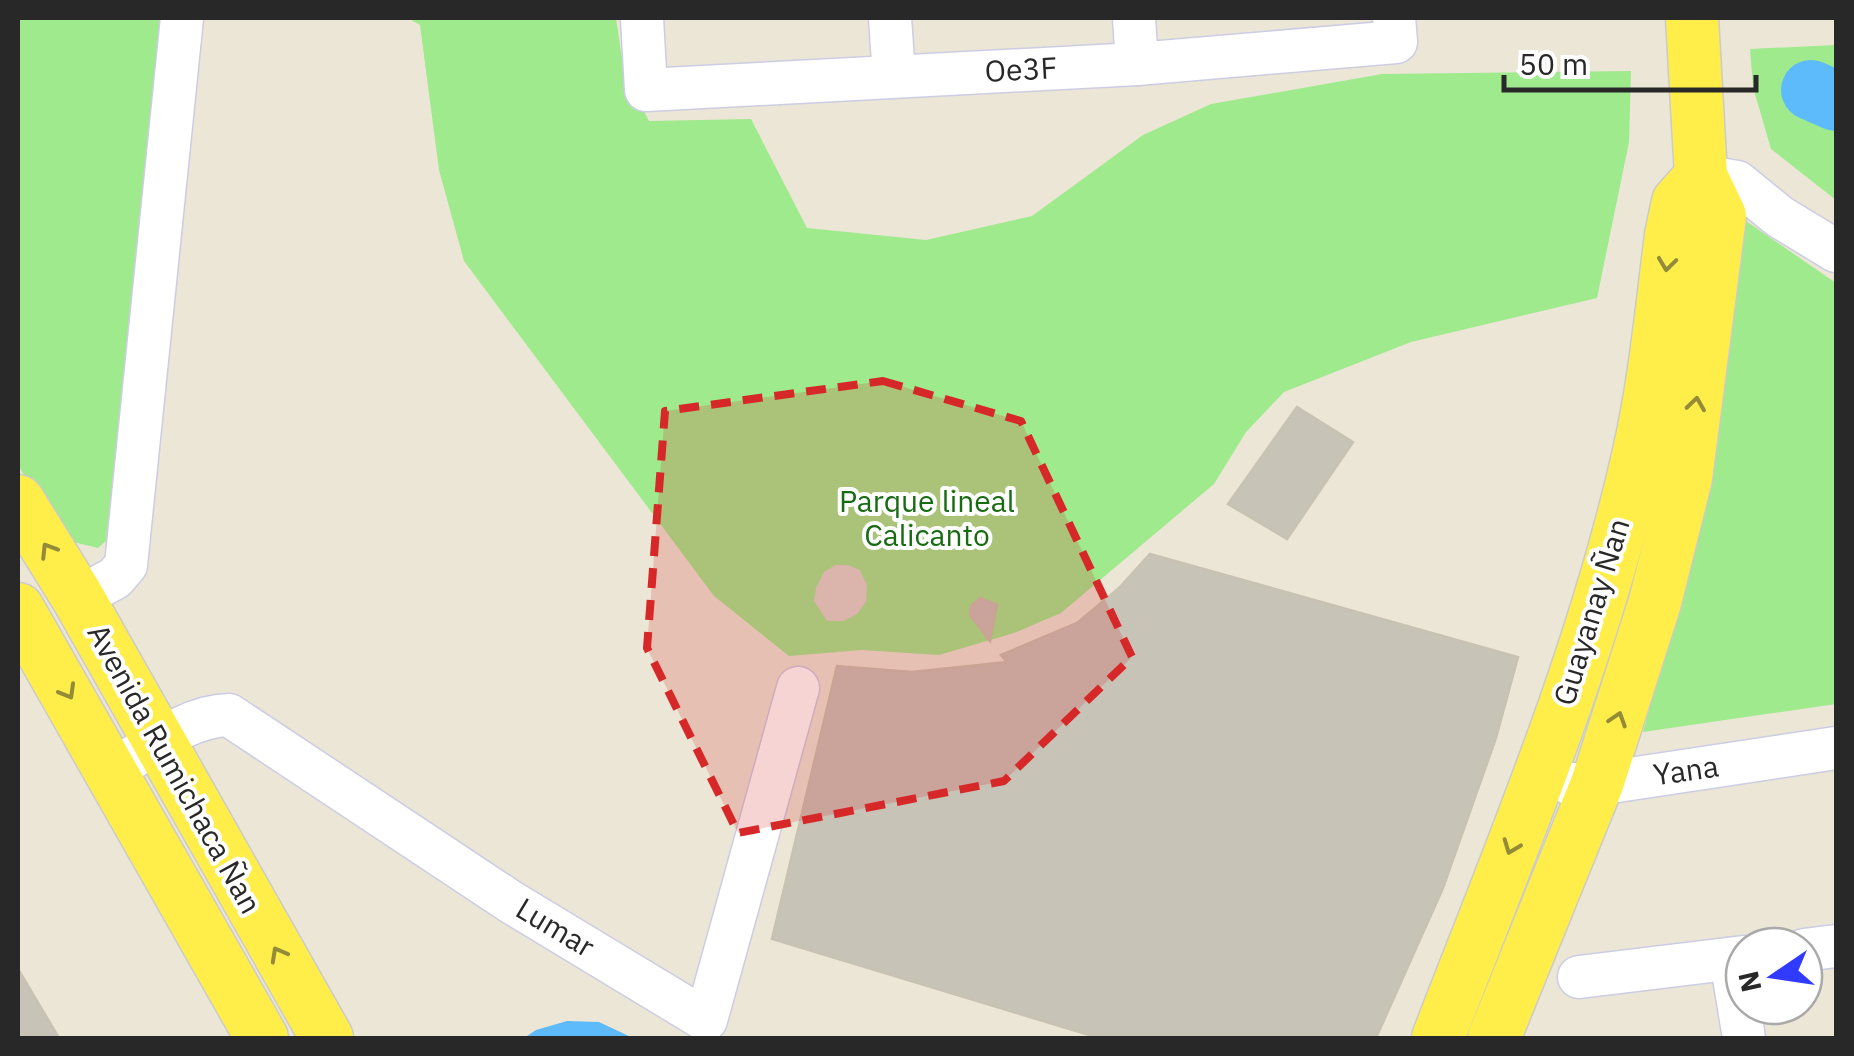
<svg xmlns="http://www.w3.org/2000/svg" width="1854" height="1056" viewBox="0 0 1854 1056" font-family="'IBM Plex Sans',sans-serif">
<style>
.green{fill:#9fea8c}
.plaza{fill:#dcd8ce}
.water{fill:#5dbbfb}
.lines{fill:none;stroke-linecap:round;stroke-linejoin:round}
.river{stroke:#5dbbfb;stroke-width:60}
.building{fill:#c7c3b7;stroke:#c7c2b1;stroke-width:2.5}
.minor-casing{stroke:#cccde3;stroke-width:45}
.major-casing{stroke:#cbcbcb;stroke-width:55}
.minor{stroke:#fff;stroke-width:42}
.major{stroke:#ffee49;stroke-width:52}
.oneway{stroke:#948b38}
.marked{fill:#d62828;fill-opacity:0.2;stroke:#d62828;stroke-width:8;stroke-dasharray:20 12;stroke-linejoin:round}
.labels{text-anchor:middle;stroke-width:8;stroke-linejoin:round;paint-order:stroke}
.street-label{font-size:30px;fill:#282828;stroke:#fff}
.park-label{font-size:30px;fill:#176b11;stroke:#fff}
</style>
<rect width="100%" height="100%" fill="#ece6d7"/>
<g class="green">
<path d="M18 18H165L116 532 98 548 69 541 45 510 18 465Z"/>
<path d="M408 18H616L624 72 649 121 751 119 807 228 926 240 1032 216 1143 135 1211 104 1382 74 1631 71 1629 142 1597 298 1411 342 1284 392 1246 432 1214 484 1061 613 1014 633 939 655 862 650 789 656 714 596 464 261 439 170 420 25Z"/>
<path d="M1836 45V200L1771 149 1753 87 1750 49Z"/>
<path d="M1746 221 1836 283V704L1643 732 1707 492Z"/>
</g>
<path class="plaza" d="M835 565H848L860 570 867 585 866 602 857 614 844 621H827L814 601 816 588 824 572Z"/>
<path class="water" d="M567 1021 599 1022 633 1038H524L536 1030Z"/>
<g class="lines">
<path class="river" d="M1811 90 1836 101"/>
</g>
<g class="building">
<path d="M1297 407 1353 442 1287 539 1228 504Z"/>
<path d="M1150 554 1518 657 1496 738 1443 888 1376 1038H1099L772 939 837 666 912 672 1007 662 1001 655 1077 623 1119 588Z"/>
<path d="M980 598 997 605 990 641 970 615 971 606Z"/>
<path d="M18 969 59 1038H18Z"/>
</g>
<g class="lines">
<g class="minor-casing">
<g id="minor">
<path d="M642 18 646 90 1137 64 1396 42 1394 18"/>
<path d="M890 18 894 76"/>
<path d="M1134 18 1137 64"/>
<path d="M1701 176 1737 182 1780 217 1836 251"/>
<path d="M78 598 115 578 126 565 182 18"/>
<path d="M112 771C148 749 185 716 229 715L511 902 706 1020 798 688"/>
<path d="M1570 784H1597L1836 748"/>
<path d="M1804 950 1836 946"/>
<path d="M1731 959 1744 1038"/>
<path d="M1579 977 1744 957"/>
</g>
</g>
<g class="major-casing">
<g id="major">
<path d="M18 501 78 598 327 1038"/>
<path d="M18 609 262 1038"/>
<path d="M1438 1038C1512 847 1594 653 1639 452 1655 381 1662 306 1671 235L1678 202 1701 176"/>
<path d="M1494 1038 1597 784 1655 602 1686 478 1720 216 1701 176 1692 18"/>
</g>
</g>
<use href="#minor" class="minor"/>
<use href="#major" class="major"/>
</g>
<defs><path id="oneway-chevron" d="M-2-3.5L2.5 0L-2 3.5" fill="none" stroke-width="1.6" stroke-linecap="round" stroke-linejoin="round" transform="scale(2.5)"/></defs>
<g class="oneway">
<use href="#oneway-chevron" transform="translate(1667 264) rotate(97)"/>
<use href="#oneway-chevron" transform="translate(1696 404) rotate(-82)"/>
<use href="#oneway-chevron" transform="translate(48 550) rotate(-122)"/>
<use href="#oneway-chevron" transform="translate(68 692) rotate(60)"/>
<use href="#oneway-chevron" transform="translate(1618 719) rotate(-72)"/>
<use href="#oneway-chevron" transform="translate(1511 847) rotate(111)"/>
<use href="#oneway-chevron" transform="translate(278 954) rotate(-119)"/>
</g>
<path class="marked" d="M883 381 1021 421 1132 657 1004 781 738 833 647 648 665 411Z"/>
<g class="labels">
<g class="street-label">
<text transform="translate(1021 70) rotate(-3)" y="10">Oe3F</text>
<text transform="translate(1592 612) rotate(-73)" y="10">Guayanay Ñan</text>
<text transform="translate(174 769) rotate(61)" y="10">Avenida Rumichaca Ñan</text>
<text transform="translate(1686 771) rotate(-8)" y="10">Yana</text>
<text transform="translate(555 928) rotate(31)" y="10">Lumar</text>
</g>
<g class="park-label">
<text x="927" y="512">Parque lineal<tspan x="927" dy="34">Calicanto</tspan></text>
</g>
</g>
<rect width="1854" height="1056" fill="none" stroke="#282828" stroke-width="40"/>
<g transform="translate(1774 976) rotate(257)"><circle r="48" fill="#ffffff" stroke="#a9a9a9" stroke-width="2.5"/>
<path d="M0-8L18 38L0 25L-18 38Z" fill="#313aff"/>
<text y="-15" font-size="28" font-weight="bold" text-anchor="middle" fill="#282828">N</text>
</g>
<path d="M1504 75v15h252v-15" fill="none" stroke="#282828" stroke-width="5"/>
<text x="1519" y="75" font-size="30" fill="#282828" stroke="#ffffff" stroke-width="8" paint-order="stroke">50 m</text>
</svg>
